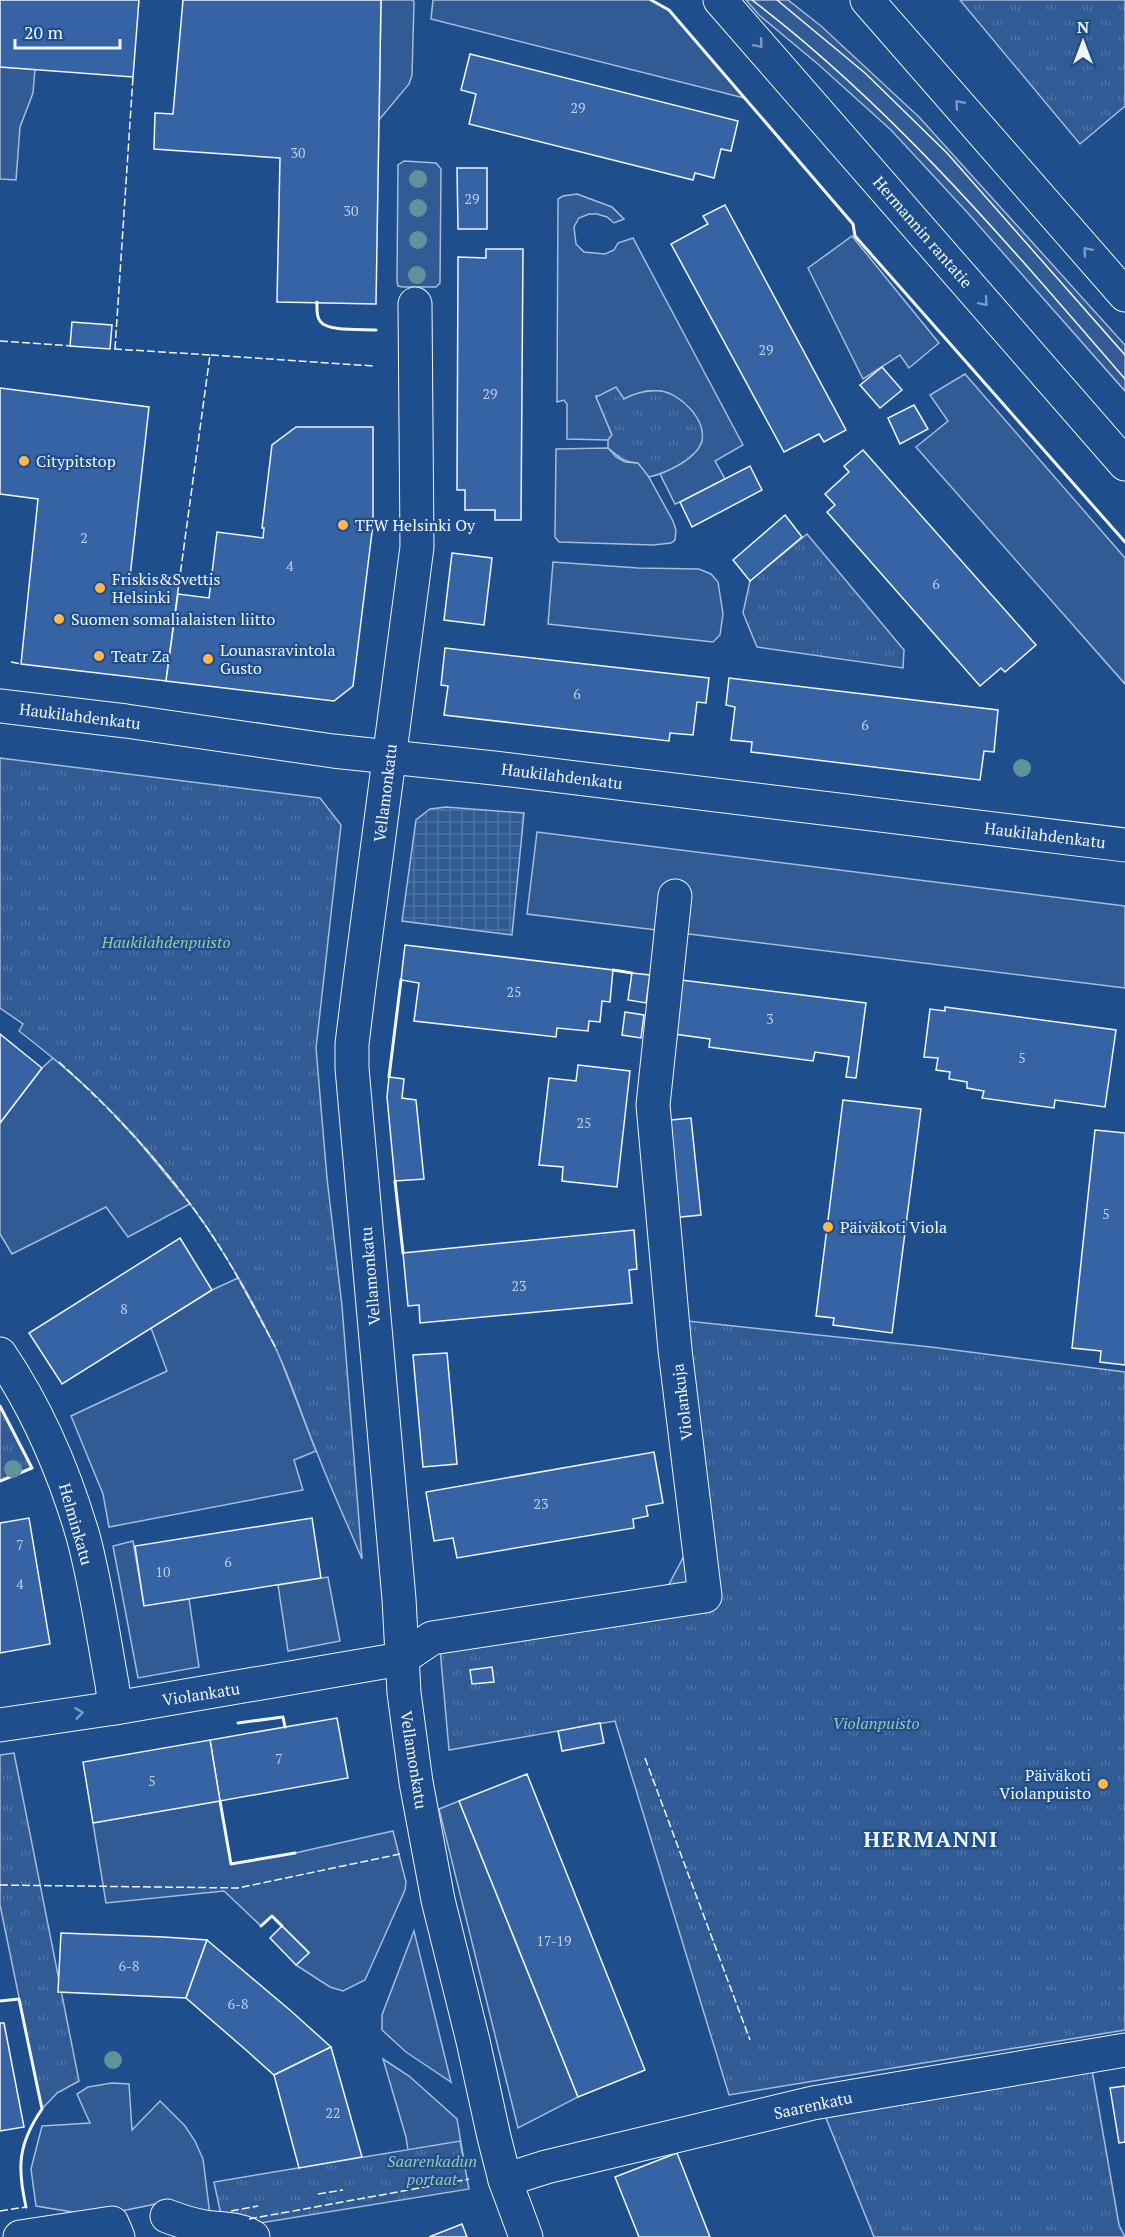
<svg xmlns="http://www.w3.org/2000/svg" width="1125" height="2237" viewBox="0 0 1125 2237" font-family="'PT Serif',serif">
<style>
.built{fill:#305b95;stroke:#a8bbd7;stroke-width:1.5}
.park{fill:url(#park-tufts);stroke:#a8bbd7;stroke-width:1.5}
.plaza{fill:url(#plaza-grid);stroke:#a8bbd7;stroke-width:1.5}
.building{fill:#3563a3;stroke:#f2f6ff;stroke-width:1.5}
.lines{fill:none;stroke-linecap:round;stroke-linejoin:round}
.minor-casing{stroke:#f2f6ff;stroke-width:35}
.major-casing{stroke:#f2f6ff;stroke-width:35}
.minor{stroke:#1f4e8c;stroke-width:33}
.major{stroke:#1f4e8c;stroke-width:33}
.tram{stroke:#f2f6ff;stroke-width:1.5}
.fence{stroke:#f2f6ff;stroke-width:1.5;stroke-dasharray:8 3;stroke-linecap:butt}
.wall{stroke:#f2f6ff;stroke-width:3}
.tree{fill:#61919a}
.oneway{stroke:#7e9ac0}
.poi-dot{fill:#ffb74d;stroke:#1f4e8c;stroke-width:2}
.labels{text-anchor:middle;stroke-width:4.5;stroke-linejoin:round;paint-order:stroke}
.number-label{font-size:14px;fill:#c3d1e8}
.street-label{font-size:16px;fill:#f2f6ff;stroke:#1f4e8c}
.poi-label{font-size:16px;fill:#f2f6ff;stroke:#1f4e8c;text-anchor:start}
.park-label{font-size:16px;font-style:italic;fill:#97c8a6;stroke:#1f4e8c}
.district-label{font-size:22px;font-weight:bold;letter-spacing:1.5px;fill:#f2f6ff;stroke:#1f4e8c}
</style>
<defs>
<pattern id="park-tufts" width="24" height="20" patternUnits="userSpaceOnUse" patternTransform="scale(1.5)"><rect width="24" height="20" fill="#305b95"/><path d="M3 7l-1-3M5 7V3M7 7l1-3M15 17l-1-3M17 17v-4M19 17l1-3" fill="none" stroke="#4e73a5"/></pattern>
<pattern id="plaza-grid" width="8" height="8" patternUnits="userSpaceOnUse" patternTransform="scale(1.5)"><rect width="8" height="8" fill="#305b95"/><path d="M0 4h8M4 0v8" fill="none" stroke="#4e73a5"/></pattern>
</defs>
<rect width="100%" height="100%" fill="#1f4e8c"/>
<g class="built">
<path d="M381 0H413L414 2 412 75 409 84 379 120Z"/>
<path d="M433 0H651L669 10 744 98 431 19Z"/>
<path d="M746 0H788L821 26 919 117 1125 345V391L966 211 891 130 819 65 759 15Z"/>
<path d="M0 67 35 69 33 93 20 127 16 180 0 179Z"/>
<path d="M404 161 436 163 441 169 440 283 436 287H403L398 286 397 281 398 165Z"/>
<path d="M577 194 612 207 624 219 614 223 607 217 597 214H589L579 218 574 227 576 244 584 252 605 254 614 250 618 243 633 238 743 445 715 461 725 479 680 502 675 504 660 474 684 461 693 412 670 394 661 391H646L624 399 596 396 612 435 608 440 567 439V404L564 400 557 402 558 199 563 196Z"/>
<path d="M852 236 939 343 909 368 900 355 863 379 808 268Z"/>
<path d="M965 374 1125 558V684L916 447 948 421 930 395Z"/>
<path d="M608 448 616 457 625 462 638 463 646 472 673 521 676 530 675 540 671 543 653 545 559 542 555 537 556 449Z"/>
<path d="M553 562 638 568 699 569 711 574 718 582 723 614 720 635 713 642 548 624Z"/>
<path d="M537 832 1125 906V988L527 914Z"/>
<path d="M53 1058 99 1098 139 1142 190 1204 128 1237 106 1207 12 1254 0 1234V1123L42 1068Z"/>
<path d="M238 1278 277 1350 316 1451 294 1460 303 1490 109 1527 103 1494 71 1416 167 1371 151 1328 212 1290Z"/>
<path d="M133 1541 144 1605 189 1599 199 1667 138 1678 113 1546Z"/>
<path d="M328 1577 340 1641 288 1651 278 1585Z"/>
<path d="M220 1801 231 1864 295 1853 393 1831 406 1882 405 1890 365 1980 343 1991 330 1987 296 1965 309 1952 272 1916 261 1926 224 1891 106 1903 93 1823Z"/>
<path d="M459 1801 578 2097 518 2128 439 1809Z"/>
<path d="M414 1931 451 2082 406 2052 382 2030V2015Z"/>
<path d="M383 2059 409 2076 457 2119 465 2167 412 2177 406 2137Z"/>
<path d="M112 2083 129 2084 132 2130 160 2101 185 2126 195 2141 203 2159 210 2215 160 2220 156 2204 97 2216 36 2206 31 2169 42 2126 90 2123 77 2094 88 2087Z"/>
</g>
<g class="park">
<path d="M960 0H1125V106L1080 144Z"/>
<path d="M616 387 624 399C635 393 646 390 660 391 680 393 706 419 702 441 697 459 666 473 649 477L638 463C623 462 619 457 608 448V440L612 435 596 397Z"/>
<path d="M807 534 904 650 903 668 757 647 743 613 750 581Z"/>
<path d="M0 758 320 798 341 825 316 1048 327 1178 342 1306 362 1559C347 1523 330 1487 316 1450 302 1417 292 1382 276 1349 232 1256 172 1170 98 1098 74 1074 46 1052 19 1031L23 1024 0 1008Z"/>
<path d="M678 1320 931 1347 1125 1372V2030L729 2095 615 1721 449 1750 438 1626 668 1586 685 1554Z"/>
<path d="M0 1406 32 1468 0 1481Z"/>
<path d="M14 1753 79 2081 57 2093 42 2109 0 1905V1755Z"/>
<path d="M1091 2064 1119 2225 1125 2237H874L824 2113Z"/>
<path d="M460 2141 469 2189 224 2229 214 2182Z"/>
</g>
<path class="plaza" d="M446 807 524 813 512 935 402 921 416 820 430 809Z"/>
<g class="building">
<path d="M0 0H139L133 77 0 67Z"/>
<path d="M183 0H381L376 304 277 302 280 158 154 149 155 113 173 114Z"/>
<path d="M470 54 738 121 731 151 721 149 714 178 695 173 693 180 469 124 476 94 461 90Z"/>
<path d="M457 168H487V229H458Z"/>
<path d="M725 205 846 430 824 442 819 434 784 452 671 244 708 224 703 216Z"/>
<path d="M486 249H523L521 520H495V510H465V490H457L458 257 486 258Z"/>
<path d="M72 322 112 325 110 349 70 346Z"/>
<path d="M882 367 902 390 880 408 860 385Z"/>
<path d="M0 388 149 407 130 577 179 583 166 681 21 664 38 499 0 494Z"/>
<path d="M914 405 928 429 900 444 888 418Z"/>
<path d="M296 427H373V524L353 686 334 701 166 681 178 594 209 598 217 532 263 538 264 528H262L272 445Z"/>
<path d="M863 450 1036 645 1005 672 1001 668 980 686 827 512 835 505 825 494 849 472 844 466Z"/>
<path d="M750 466 762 490 692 527 680 502Z"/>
<path d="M785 515 802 537 750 581 733 560Z"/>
<path d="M452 553 492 558 484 625 444 620Z"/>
<path d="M445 648 709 678 706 703 697 702 693 735 670 733 669 741 444 715 448 686 441 685Z"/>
<path d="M729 678 998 710 994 752 984 751 980 780 751 752 752 742 731 740 735 707 726 705Z"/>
<path d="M405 945 613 970 610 1002 602 1001 600 1022 589 1021 588 1031 557 1028 556 1037 414 1021 419 983 401 980Z"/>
<path d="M632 973 650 975 646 1003 628 1000Z"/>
<path d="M681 980 866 1003 856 1078 846 1077 849 1057 815 1052 813 1061 709 1047 710 1039 674 1034Z"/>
<path d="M945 1007 1116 1030 1105 1107 1055 1100 1054 1108 982 1098 984 1091 967 1088V1082L949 1079 950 1072 936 1070 938 1058 924 1057 930 1009 945 1011Z"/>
<path d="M625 1012 644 1015 641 1038 622 1035Z"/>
<path d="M0 1034 42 1068 0 1123Z"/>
<path d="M578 1065 630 1071 617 1187 562 1181 563 1167 539 1165 549 1078 576 1081Z"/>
<path d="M389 1077 404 1079 402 1098 416 1100 424 1179 395 1181 387 1097Z"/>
<path d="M843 1100 921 1109 892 1333 833 1325 834 1318 816 1316Z"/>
<path d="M691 1118 701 1215 671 1218 661 1121Z"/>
<path d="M1095 1130 1125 1133V1365L1100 1362 1101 1351 1072 1348Z"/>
<path d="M634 1230 637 1269 629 1270 632 1303 420 1323 419 1305 408 1306 403 1253Z"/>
<path d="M180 1238 212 1290 62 1384 29 1333Z"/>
<path d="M447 1353 457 1464 423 1467 413 1355Z"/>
<path d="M654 1452 663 1503 646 1506 648 1516 633 1519 634 1528 457 1558 453 1538 434 1541 426 1492Z"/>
<path d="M29 1518 50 1644 0 1653V1523Z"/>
<path d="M312 1518 321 1578 144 1606 135 1546Z"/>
<path d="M492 1667 494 1682 472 1684 470 1670Z"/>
<path d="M337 1718 348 1778 220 1801 210 1740Z"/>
<path d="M600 1723 604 1743 562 1751 558 1731Z"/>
<path d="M210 1740 220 1801 93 1823 83 1762Z"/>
<path d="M527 1774 645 2070 578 2097 459 1801Z"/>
<path d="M282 1926 309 1953 296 1965 270 1938Z"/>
<path d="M61 1933 164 1937 207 1940 186 1998 58 1992Z"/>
<path d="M207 1940 291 2011 331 2047 274 2075 246 2050 186 1998Z"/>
<path d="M0 2023H4L24 2127 0 2131Z"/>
<path d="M331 2047 362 2157 299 2168 274 2075Z"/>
<path d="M1125 2086V2142L1119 2143 1110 2088Z"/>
<path d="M677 2153 710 2237H639L615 2177Z"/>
<path d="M462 2224 467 2237H429Z"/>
</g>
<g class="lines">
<g class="minor-casing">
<g id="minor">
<path d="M415 304 417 547 359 987 352 1044V1068L399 1599 404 1693 416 1782 438 1900 473 2041 494 2137 505 2180 526 2237"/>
<path d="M0 706 126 721 333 751 494 768 1125 845"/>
<path d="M0 1354C38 1410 64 1471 83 1536 96 1584 103 1635 112 1684L115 1708"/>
<path d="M0 1725 115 1708 401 1659 432 1638 705 1596 675 1350 653 1105 675 896"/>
<path d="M505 2180 546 2167 813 2103 1125 2050"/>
<path d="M167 2216C180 2221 192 2225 205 2227 220 2229 239 2228 253 2237"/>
<path d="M20 2237 112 2223 118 2237"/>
</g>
</g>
<g class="major-casing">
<g id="major">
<path d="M720 0 1125 464"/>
<path d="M867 0 1125 295"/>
</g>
</g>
<use href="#minor" class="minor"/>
<use href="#major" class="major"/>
<g class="tram">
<path d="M752 0C894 108 1008 244 1125 379"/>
<path d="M777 0 865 73 947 153 1125 355"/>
</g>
<g class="fence">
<path d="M0 341 72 346"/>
<path d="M114 349 210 355"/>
<path d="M115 349 133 77"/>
<path d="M179 583 210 355 374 366"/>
<path d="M11 662 21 664"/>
<path d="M59 1062C113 1111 164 1165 206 1226 233 1265 254 1308 277 1350"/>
<path d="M645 1758 750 2040"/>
<path d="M0 1885 238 1888 400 1854"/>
<path d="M318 2194 343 2190"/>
<path d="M0 2211 26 2207"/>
<path d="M231 2211 258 2206"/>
<path d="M249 2219 469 2179"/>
</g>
<g class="wall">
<path d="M651 0 669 10 853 224 855 236 1125 542"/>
<path d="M317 302C317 309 316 316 320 321 327 332 363 329 376 330"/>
<path d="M613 970 632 973"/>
<path d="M389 1077 401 980"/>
<path d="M395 1181 403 1253"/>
<path d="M0 1406 32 1468 0 1481"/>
<path d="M238 1723 283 1717 285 1727"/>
<path d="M220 1801 231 1864 295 1853"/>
<path d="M261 1926 272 1916 282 1926"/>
<path d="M0 2001 19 1999 42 2109C18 2144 17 2167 26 2207"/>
</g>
</g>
<g class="tree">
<circle cx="418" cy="179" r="9"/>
<circle cx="418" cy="208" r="9"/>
<circle cx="418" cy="240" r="9"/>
<circle cx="417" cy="275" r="9"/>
<circle cx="1022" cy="768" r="9"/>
<circle cx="13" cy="1469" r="9"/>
<circle cx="113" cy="2060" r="9"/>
</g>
<defs><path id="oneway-chevron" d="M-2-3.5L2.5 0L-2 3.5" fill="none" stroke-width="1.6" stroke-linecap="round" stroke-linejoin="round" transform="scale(1.5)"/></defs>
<g class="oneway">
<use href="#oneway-chevron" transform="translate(759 44) rotate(49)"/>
<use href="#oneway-chevron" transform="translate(959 104) rotate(-131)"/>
<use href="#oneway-chevron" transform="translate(1087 251) rotate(-131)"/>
<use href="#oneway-chevron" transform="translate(984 302) rotate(49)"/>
<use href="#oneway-chevron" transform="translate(79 1713) rotate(-7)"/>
</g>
<g class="poi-dot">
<circle cx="24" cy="461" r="6"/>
<circle cx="343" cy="525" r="6"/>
<circle cx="100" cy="588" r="6"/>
<circle cx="59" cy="619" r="6"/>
<circle cx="99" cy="656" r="6"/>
<circle cx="208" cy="659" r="6"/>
<circle cx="828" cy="1227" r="6"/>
<circle cx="1103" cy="1784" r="6"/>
</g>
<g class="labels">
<g class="number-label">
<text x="578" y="113">29</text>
<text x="298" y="158">30</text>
<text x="472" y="204">29</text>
<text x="351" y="216">30</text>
<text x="766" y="355">29</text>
<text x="490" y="399">29</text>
<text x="84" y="543">2</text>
<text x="290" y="571">4</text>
<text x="936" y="589">6</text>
<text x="577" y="699">6</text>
<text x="865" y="730">6</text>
<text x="514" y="997">25</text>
<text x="770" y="1024">3</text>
<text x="1022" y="1063">5</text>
<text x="584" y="1128">25</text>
<text x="1106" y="1219">5</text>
<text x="519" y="1291">23</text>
<text x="124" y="1314">8</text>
<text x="541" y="1509">23</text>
<text x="20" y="1550">7</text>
<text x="228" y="1567">6</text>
<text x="163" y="1577">10</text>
<text x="20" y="1589">4</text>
<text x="279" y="1764">7</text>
<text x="152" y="1786">5</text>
<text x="554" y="1946">17-19</text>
<text x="129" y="1971">6-8</text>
<text x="238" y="2009">6-8</text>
<text x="333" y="2118">22</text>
</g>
<g class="street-label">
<text transform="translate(923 232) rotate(49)" y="6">Hermannin rantatie</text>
<text transform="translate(80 716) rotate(7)" y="6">Haukilahdenkatu</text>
<text transform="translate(562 776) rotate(7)" y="6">Haukilahdenkatu</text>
<text transform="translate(385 793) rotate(-83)" y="6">Vellamonkatu</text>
<text transform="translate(1045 835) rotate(7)" y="6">Haukilahdenkatu</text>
<text transform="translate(370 1276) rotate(-95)" y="6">Vellamonkatu</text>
<text transform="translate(682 1402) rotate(-97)" y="6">Violankuja</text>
<text transform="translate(76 1524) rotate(74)" y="6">Helminkatu</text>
<text transform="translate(201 1694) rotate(-9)" y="6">Violankatu</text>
<text transform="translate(414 1760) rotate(81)" y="6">Vellamonkatu</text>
<text transform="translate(813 2105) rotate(-12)" y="6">Saarenkatu</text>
</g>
<g class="poi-label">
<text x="36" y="467">Citypitstop</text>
<text x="355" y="531">TFW Helsinki Oy</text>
<text x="112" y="585">Friskis&amp;Svettis<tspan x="112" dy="18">Helsinki</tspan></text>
<text x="71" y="625">Suomen somalialaisten liitto</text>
<text x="220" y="656">Lounasravintola<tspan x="220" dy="18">Gusto</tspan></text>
<text x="111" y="662">Teatr Za</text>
<text x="840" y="1233">Päiväkoti Viola</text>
<text x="1091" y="1781" text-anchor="end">Päiväkoti<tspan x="1091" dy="18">Violanpuisto</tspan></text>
</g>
<g class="park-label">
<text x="166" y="948">Haukilahdenpuisto</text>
<text x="876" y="1729">Violanpuisto</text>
<text x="432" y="2167">Saarenkadun<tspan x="432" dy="18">portaat</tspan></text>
</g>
<g class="district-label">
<text x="931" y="1847">HERMANNI</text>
</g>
</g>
<g transform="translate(1083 42)" stroke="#1f4e8c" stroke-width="4.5" paint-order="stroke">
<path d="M0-4.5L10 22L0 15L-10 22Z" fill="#f2f6ff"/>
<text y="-9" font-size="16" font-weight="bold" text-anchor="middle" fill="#f2f6ff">N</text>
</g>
<path d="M15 39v9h105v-9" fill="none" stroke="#f2f6ff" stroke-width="3"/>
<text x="24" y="39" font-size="18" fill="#f2f6ff" stroke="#1f4e8c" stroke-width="4.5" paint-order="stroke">20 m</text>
</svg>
